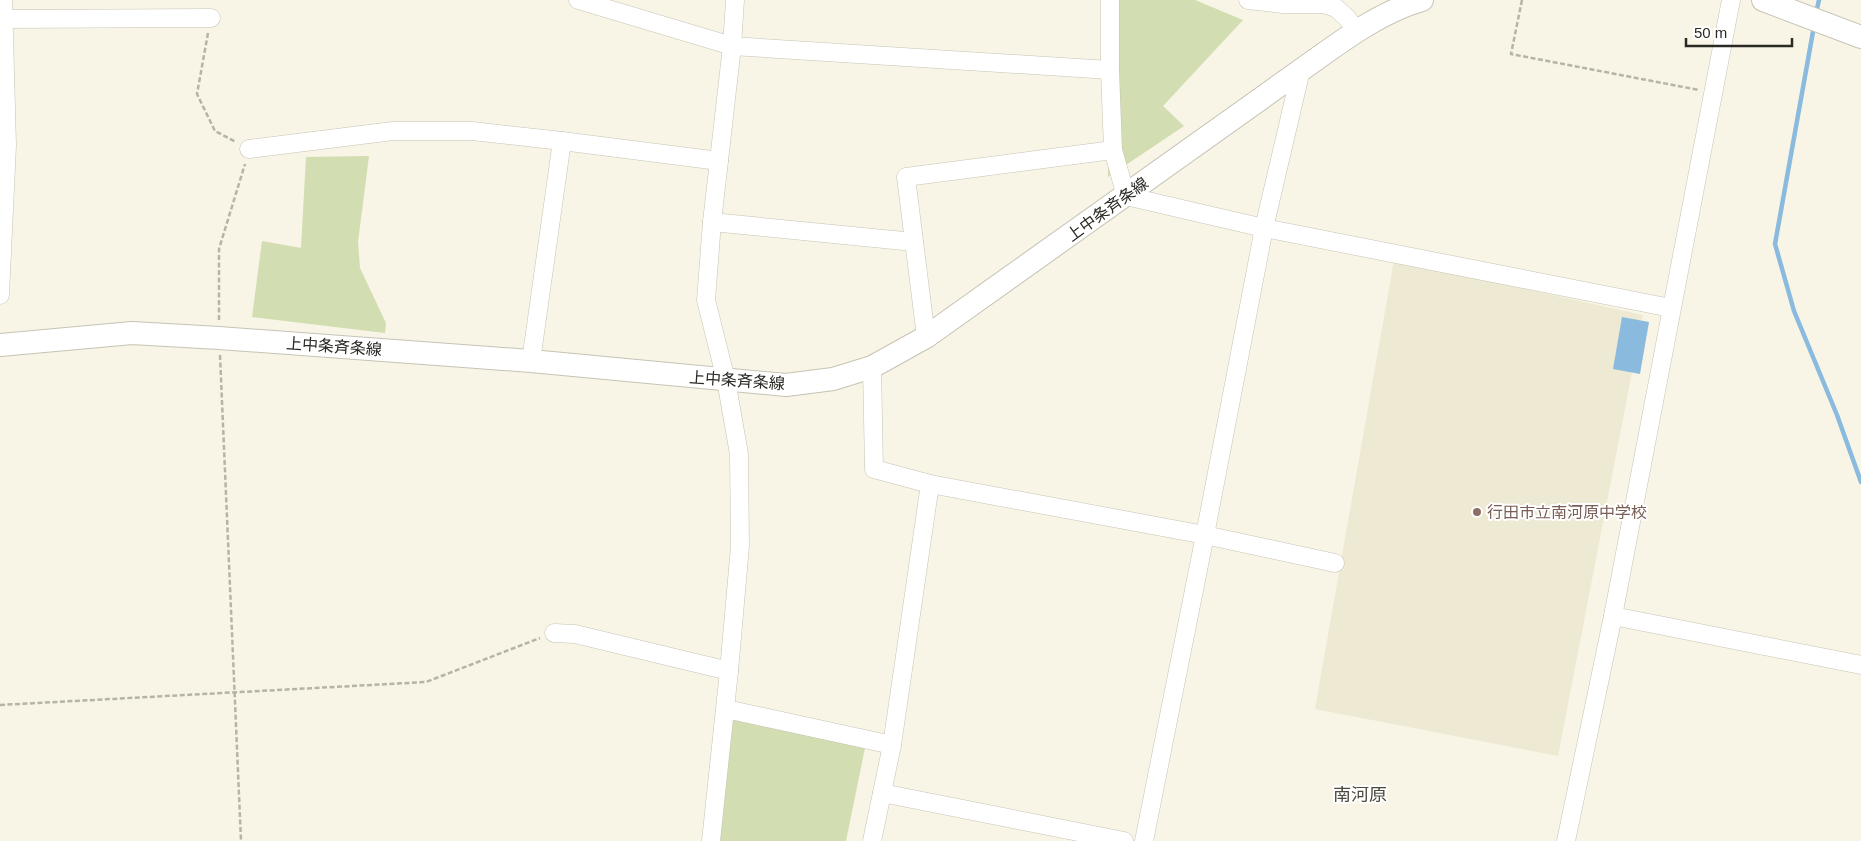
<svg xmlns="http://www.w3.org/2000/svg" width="1861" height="841" viewBox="0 0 1861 841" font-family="Arial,'Noto Sans JP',sans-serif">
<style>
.built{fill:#eee9d3}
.green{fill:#d2ddb1}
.water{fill:#8abbde}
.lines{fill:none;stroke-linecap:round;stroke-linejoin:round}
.stream{stroke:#8abbde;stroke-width:4.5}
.minor-casing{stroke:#c6c3b5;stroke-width:19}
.major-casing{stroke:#c6c3b5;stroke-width:24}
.path{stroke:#b6b4a8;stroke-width:2.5;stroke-dasharray:5 2.5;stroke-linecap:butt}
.minor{stroke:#fff;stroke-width:18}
.major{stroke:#fff;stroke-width:22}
.education-dot{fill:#8d6e63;stroke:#fff;stroke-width:2}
.labels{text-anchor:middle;stroke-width:4;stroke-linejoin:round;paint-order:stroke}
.street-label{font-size:16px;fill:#2a2924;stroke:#fff}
.education-label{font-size:16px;fill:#785e54;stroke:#fff;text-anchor:start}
.neighbourhood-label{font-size:18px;fill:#4d4b3e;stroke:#fff}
</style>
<rect width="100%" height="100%" fill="#f8f5e6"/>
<path class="built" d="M1394 260 1643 315 1558 756 1315 709Z"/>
<g class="green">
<path d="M1106 0H1195L1243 20 1163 106 1184 126 1108 177Z"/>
<path d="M369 156 358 242 360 268 386 323 385 333 252 317 262 241 301 248 306 157Z"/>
<path d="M720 714 866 743 846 841H704Z"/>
</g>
<path class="water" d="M1622 317 1649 322 1640 374 1613 369Z"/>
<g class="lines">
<g class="stream">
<path d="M1816 13 1819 0"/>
<path d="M1814 26 1775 244 1794 311 1837 415 1861 482"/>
</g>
<g class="minor-casing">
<g id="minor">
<path d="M578 0 732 46 1110 70"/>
<path d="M1110 0V70L1113 150 1126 196 1264 228 1301 70"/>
<path d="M1248 0 1283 4H1323L1336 8 1347 18 1357 31"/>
<path d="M4 19 211 18"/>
<path d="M249 149 393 131H472L562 141"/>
<path d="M712 222 914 242"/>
<path d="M0 295 7 145 3 0"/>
<path d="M926 337 906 177 1113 150"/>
<path d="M531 361 562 141 719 161"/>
<path d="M872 367 874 469 930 484 1205 535 1335 563"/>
<path d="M1613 616 1861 665"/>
<path d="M554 633 575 634 729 671 740 546 739 454 726 380 706 300 712 222 732 46 735 0"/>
<path d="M726 709 892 745"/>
<path d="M882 793 1124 841"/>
<path d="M711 841 729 671"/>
<path d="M872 841 892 745 930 484"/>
<path d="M1144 841 1205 535 1264 228 1671 308"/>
<path d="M1566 841 1613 616 1731 0"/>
</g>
</g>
<g class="major-casing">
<g id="major">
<path d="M1763 0 1861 37"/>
<path d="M0 345 132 333 219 338 531 361 786 385 833 379 872 367 926 337 1301 70C1338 44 1377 13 1422 0"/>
</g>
</g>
<g class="path">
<path d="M1522 0 1511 54 1699 90"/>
<path d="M208 33 197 94 215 131 236 142"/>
<path d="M219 320V249L245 164"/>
<path d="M220 355 241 841"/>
<path d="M0 705 426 682 540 638"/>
</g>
<use href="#minor" class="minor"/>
<use href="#major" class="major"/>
</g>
<circle class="education-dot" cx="1477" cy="512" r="5"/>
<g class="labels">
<g class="street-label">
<text transform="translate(1107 209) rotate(-36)" y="6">上中条斉条線</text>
<text transform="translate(334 346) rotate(4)" y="6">上中条斉条線</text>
<text transform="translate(737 380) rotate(4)" y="6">上中条斉条線</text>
</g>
<g class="education-label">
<text x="1487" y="518">行田市立南河原中学校</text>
</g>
<g class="neighbourhood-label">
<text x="1360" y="801">南河原</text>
</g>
</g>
<path d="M1686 38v8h106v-8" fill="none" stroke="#2a2924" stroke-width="2.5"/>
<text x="1694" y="38" font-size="15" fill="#2a2924" stroke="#ffffff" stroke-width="4" paint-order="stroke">50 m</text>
</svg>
